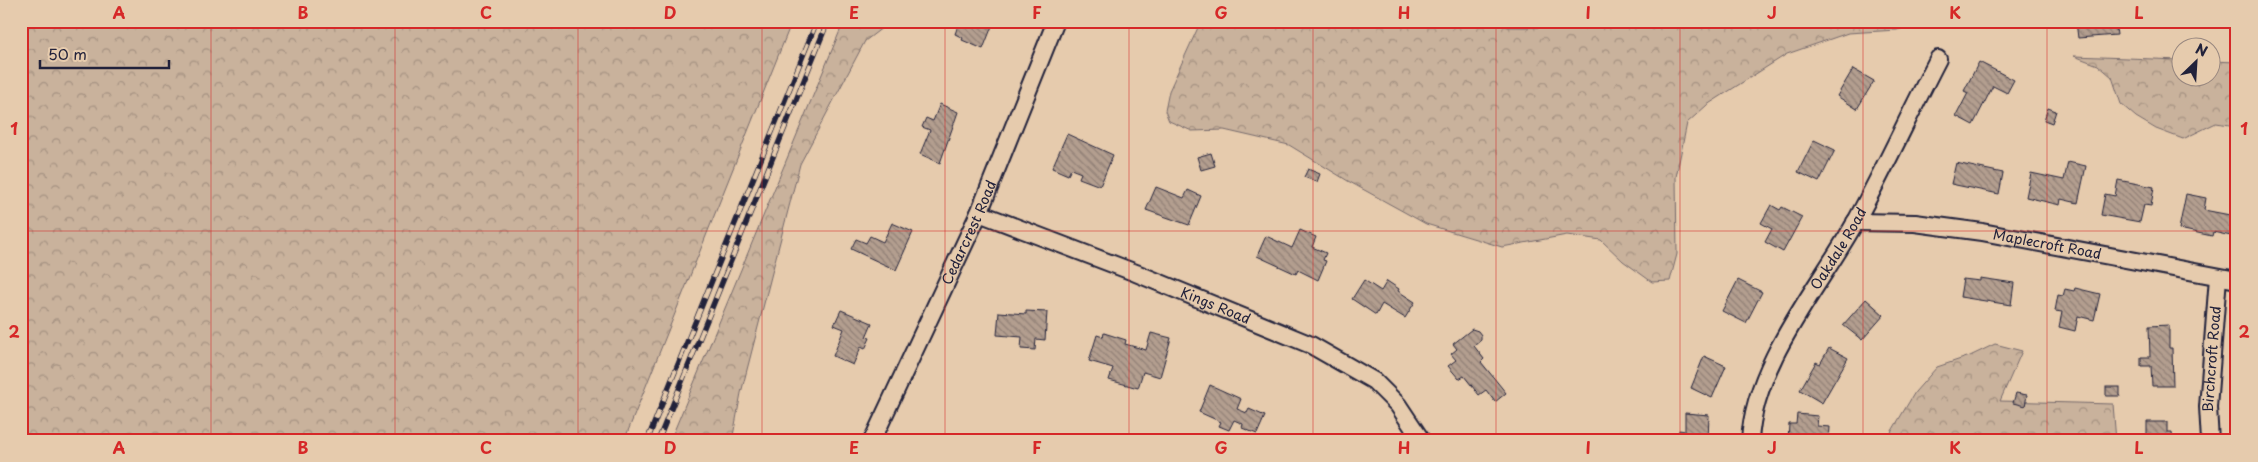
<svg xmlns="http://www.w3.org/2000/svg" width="2258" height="462" viewBox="0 0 2258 462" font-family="'Playpen Sans',sans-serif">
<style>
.forest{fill:url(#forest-crowns);stroke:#766a6c}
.building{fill:url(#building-back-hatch);stroke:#22223b}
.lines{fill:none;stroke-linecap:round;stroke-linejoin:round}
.minor-casing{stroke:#22223b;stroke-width:20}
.minor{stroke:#e6cbad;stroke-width:16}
.rail-casing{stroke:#22223b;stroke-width:5.5}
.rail{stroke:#e6cbad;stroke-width:4;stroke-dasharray:11;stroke-linecap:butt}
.grid{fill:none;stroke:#d62828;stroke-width:1;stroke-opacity:0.55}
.labels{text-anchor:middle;stroke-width:4;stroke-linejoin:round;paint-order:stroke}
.street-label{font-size:14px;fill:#22223b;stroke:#e6cbad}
.neatline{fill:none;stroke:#d62828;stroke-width:2}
.grid-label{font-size:16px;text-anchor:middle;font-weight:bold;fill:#d62828}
</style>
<defs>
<pattern id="forest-crowns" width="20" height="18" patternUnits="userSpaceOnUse" patternTransform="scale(1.25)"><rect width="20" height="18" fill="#c9b29c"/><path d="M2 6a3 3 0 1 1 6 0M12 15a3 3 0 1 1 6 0" fill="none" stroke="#a39080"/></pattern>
<pattern id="building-back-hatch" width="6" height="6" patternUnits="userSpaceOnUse" patternTransform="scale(1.25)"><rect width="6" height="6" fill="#b39e8f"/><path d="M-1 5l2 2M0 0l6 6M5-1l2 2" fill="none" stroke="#918076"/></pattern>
</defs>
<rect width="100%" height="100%" fill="#e6cbad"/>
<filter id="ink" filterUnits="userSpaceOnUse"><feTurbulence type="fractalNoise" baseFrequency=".02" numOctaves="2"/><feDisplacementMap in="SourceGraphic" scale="10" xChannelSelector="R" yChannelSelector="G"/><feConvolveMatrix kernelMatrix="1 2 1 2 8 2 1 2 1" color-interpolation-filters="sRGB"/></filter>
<g filter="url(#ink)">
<g class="forest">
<path d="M21 21H792L624 441H21Z"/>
<path d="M844 21H891L865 41 800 164 741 393 732 441H670Z"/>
<path d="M1201 21H1497L1508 27 1574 28 1584 21H1927L1897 30 1848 33 1787 54 1707 105 1687 123 1676 177 1677 254 1670 281 1652 282 1623 261 1601 240 1567 235 1502 247 1426 224 1348 181 1289 145 1224 130 1192 131 1169 121 1165 111 1169 91Z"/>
<path d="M2074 56 2180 60V78H2210L2211 61 2237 62V126L2216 123 2183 139 2156 129 2136 117 2121 104 2112 77 2098 65Z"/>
<path d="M1995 344 2022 351 2000 401 2113 404 2116 441H1886L1915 392 1937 367 1970 356Z"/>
</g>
<g class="building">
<path d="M971 21H994L983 49 962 40 963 38 955 34 959 23 968 27Z"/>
<path d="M2061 21H2115L2117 35 2078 38 2076 22 2061 23Z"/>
<path d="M1979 62 2014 80 2007 93 1993 86 1973 125 1956 116 1968 93 1964 91Z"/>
<path d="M1853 69 1874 81 1857 109 1837 96Z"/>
<path d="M940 104 958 112 940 163 920 154 930 130 922 127 926 118 933 121Z"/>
<path d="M2048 108 2056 111 2052 123 2044 120Z"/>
<path d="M1067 134 1113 155 1100 186 1079 178 1081 173 1071 169 1068 175 1052 168Z"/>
<path d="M1814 140 1835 150 1819 182 1798 172Z"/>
<path d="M1211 153 1215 166 1201 170 1197 157Z"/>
<path d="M2068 162 2086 166 2078 203 2061 199 2060 205 2026 197 2031 173 2064 180Z"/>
<path d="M1956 163 2003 173 1999 194 1951 184Z"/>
<path d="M1308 169 1320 174 1317 182 1304 177Z"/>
<path d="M2118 180 2154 187 2151 206 2144 205 2140 222 2101 215 2105 194 2115 196Z"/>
<path d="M1156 187 1184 198 1188 190 1201 196 1189 225 1146 210Z"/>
<path d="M2186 194 2206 198 2204 210 2235 216 2231 236 2213 232 2212 236 2179 229Z"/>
<path d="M1771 205 1780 210 1782 207 1802 217 1783 252 1765 242 1772 229 1761 223Z"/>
<path d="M892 223 913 232 896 270 851 249 856 239 866 243 870 236 883 242Z"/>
<path d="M1300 230 1316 237 1312 247 1326 253 1323 260 1326 261 1318 280 1298 270 1296 274 1257 256 1266 236 1292 248Z"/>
<path d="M1980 278 2014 283 2011 305 1960 297 1963 279 1980 281Z"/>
<path d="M1364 280 1381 291 1387 281 1399 289 1398 291 1415 302 1405 318 1382 304 1376 315 1352 299Z"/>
<path d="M1738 280 1762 292 1746 323 1722 311Z"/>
<path d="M2075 288 2100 294 2094 320 2078 316 2075 331 2059 327 2062 312 2055 311 2058 295 2063 296 2065 289 2074 291Z"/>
<path d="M1866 299 1884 315 1862 340 1843 325Z"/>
<path d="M841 310 872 323 866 337 870 338 865 349 861 347 853 365 833 356 844 329 834 325Z"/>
<path d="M1026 311 1047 312 1045 340 1036 339 1035 350 1021 349 1022 337 997 335 999 312 1026 314Z"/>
<path d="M2169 325V348H2172L2173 386H2152L2151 366H2141V357H2150L2149 326Z"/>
<path d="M1472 329 1478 331 1481 335V340L1474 346 1484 359 1481 362 1506 393 1495 402 1486 390 1479 395 1464 376 1459 379 1448 366 1456 360 1451 354 1457 349 1453 344Z"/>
<path d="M1104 333 1126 340 1125 344 1146 350 1151 333 1171 338 1160 377 1143 372 1138 388 1109 380 1113 368 1089 361 1097 335 1103 337Z"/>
<path d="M1829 348 1848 358 1822 403 1800 390 1816 362 1820 364Z"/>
<path d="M1704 356 1726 366 1712 398 1691 388Z"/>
<path d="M1210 385 1241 399 1237 409 1247 413 1249 409 1265 416 1257 434 1242 428 1243 424 1234 420 1229 430 1219 426 1221 422 1199 412Z"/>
<rect x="2106" y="387" width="14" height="9"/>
<path d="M2016 393 2027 395 2025 406 2013 403Z"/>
<path d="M1685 413 1709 415 1708 441H1679V430L1685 431Z"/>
<path d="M1797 414 1818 416 1817 426 1830 427 1829 441H1788L1789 424H1796Z"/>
<path d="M2147 422H2167V432H2172L2173 441H2147Z"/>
</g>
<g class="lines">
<g class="minor-casing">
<g id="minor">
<path id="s1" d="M979 213 1136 273 1311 345 1374 381 1398 405 1422 441"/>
<path id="s2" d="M1855 222 1915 223 1982 232 2237 280"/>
<path id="s3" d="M872 441 979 213 1056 21"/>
<path id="s4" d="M1750 441C1754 362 1819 288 1856 221 1885 168 1910 113 1938 59"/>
<path id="s5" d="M2210 441 2208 407 2218 277"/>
</g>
</g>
<use href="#minor" class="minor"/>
<g class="rail-casing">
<g id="rail">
<path d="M647 441 817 21"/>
<path d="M658 441 828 21"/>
</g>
</g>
<use href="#rail" class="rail"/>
</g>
</g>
<path class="grid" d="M211 21V441M395 21V441M578 21V441M762 21V441M945 21V441M1129 21V441M1313 21V441M1496 21V441M1680 21V441M1863 21V441M2047 21V441M21 231H2237"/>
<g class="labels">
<g class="street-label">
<text dy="5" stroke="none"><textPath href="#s3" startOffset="230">Cedarcrest Road</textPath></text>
<text dy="5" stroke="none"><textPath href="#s2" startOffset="194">Maplecroft Road</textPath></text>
<text dy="5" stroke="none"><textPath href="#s4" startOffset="214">Oakdale Road</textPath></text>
<text dy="5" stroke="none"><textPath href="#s1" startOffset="254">Kings Road</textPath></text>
<text dy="5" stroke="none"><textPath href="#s5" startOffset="82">Birchcroft Road</textPath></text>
</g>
</g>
<rect width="2258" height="462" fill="none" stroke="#e6cbad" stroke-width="55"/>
<g transform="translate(2196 62) rotate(25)"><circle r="24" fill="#e6cbad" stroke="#98877f"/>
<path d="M0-4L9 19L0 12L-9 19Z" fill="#22223b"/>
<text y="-8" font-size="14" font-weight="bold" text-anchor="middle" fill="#22223b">N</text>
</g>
<path d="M40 60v8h129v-8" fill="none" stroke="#22223b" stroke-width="2.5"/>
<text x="48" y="60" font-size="15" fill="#22223b" stroke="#e6cbad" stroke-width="4" paint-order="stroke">50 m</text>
<rect x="28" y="28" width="2202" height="406" class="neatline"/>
<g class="grid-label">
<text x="119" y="19">A</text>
<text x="303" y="19">B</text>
<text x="486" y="19">C</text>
<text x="670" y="19">D</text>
<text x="854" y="19">E</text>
<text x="1037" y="19">F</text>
<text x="1221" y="19">G</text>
<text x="1404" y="19">H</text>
<text x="1588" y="19">I</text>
<text x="1772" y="19">J</text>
<text x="1955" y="19">K</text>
<text x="2139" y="19">L</text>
<text x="14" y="135">1</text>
<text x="2244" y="135">1</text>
<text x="14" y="338">2</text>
<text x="2244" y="338">2</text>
<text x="119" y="454">A</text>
<text x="303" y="454">B</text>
<text x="486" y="454">C</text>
<text x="670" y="454">D</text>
<text x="854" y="454">E</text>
<text x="1037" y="454">F</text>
<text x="1221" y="454">G</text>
<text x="1404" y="454">H</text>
<text x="1588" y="454">I</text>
<text x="1772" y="454">J</text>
<text x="1955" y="454">K</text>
<text x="2139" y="454">L</text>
</g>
</svg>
